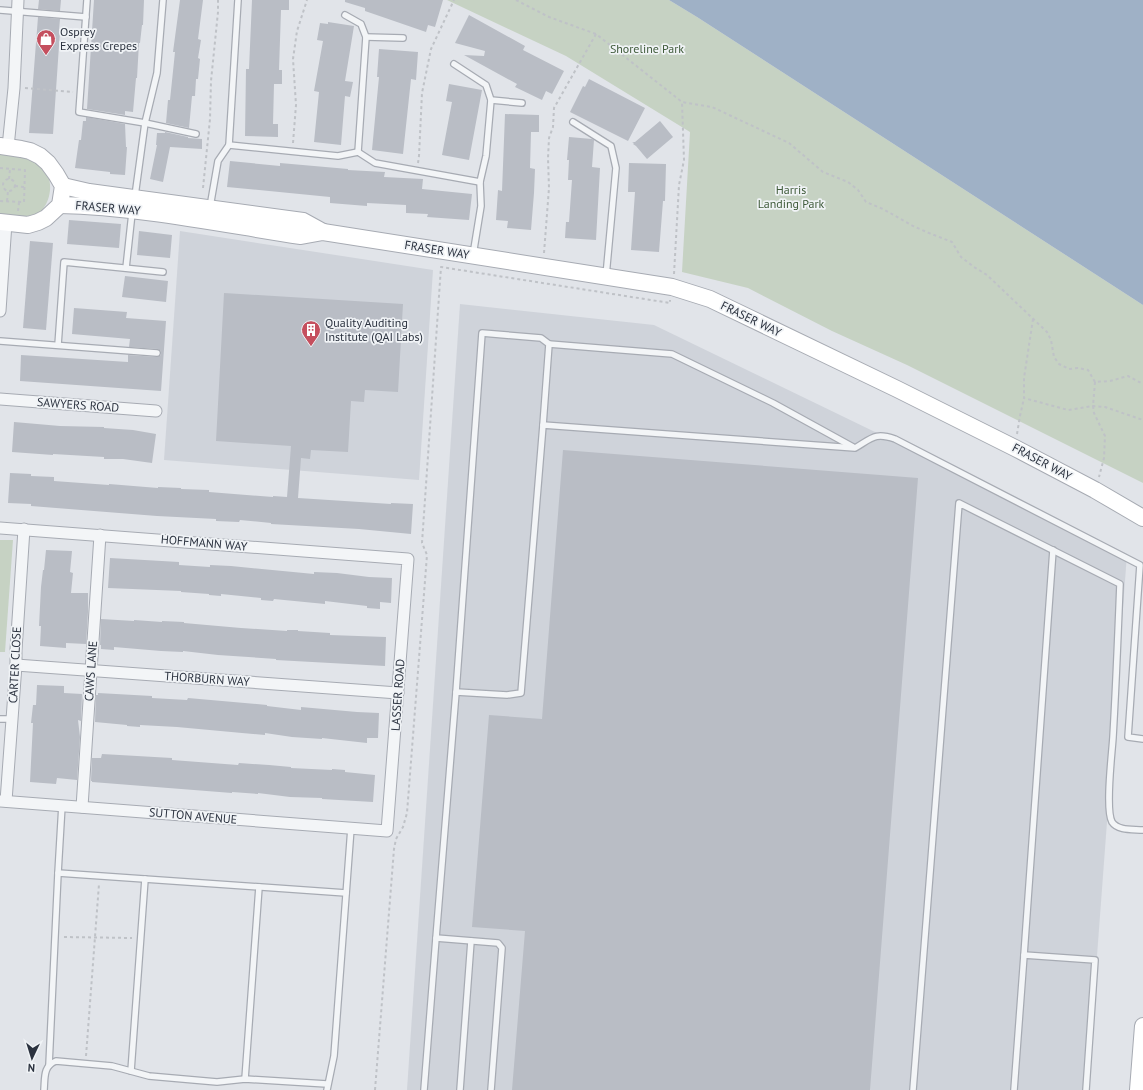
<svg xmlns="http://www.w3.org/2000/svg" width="1143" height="1090" viewBox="0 0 1143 1090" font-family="'PT Sans',sans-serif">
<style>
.built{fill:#cfd3da}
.green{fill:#c6d2c3}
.water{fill:#9fb1c6}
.building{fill:#b9bdc5}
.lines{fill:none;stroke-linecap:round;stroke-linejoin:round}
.lane-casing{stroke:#a7abb3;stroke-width:8}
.street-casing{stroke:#a7abb3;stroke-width:13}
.secondary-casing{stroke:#a7abb3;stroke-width:18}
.path{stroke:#bfc2c7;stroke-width:2;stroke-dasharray:3 3;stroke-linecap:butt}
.lane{stroke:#f3f5f7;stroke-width:5.5}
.street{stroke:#f3f5f7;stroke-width:11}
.secondary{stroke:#fff;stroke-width:16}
.labels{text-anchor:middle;stroke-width:3.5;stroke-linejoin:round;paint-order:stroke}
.poi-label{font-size:12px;fill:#2b323f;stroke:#f0f3f6;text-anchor:start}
.park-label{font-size:12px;fill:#3e5a39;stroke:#f0f3f6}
.street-label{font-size:12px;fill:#2b323f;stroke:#f0f3f6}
</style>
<rect width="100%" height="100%" fill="#e1e4e9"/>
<g class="built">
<path d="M180 231 433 270 419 480 164 460Z"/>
<path d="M460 304 654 325 1127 554 1087 1090H407Z"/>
</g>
<g class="green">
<path d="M447 0H669L697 17 1143 305V483L907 365 832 331 748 288 682 272 690 132 566 56Z"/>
<path d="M0 153C9 155 23 155 31 159 38 162 46 169 48 176 54 190 47 213 31 217 25 219 7 215 0 214Z"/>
<path d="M0 540H13L5 652H0Z"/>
</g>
<path class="water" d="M669 0H1143V305L697 17Z"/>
<g class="building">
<path d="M39 0H61L60 11 38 9Z"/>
<path d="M94 0H144L143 25H142L140 43H139L137 78H136L133 112 125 111V115L87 109Z"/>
<path d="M180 0H203L198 39 201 40 198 58 200 59 198 79H196L195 96H192L189 128 166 123 168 100H170L175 52H173Z"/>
<path d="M252 0H289V10H281L279 70H282V84H274L273 124H278V137L245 136 246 69H249Z"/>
<path d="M345 0H443L435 27 428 25 426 32 365 11V8L345 2Z"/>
<path d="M469 15 525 46 523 50 564 71 552 94 546 91 542 100 515 87 517 84 464 55 484 56 485 51 455 43Z"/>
<path d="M38 17 60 19 59 30 60 31 53 134 29 133Z"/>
<path d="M328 22 354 26 345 81 353 82 350 97 345 96 341 145 314 142 319 92 314 91 323 41 317 40 320 23 328 24Z"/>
<path d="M379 49 418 52 416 80 411 79 403 154 372 150 379 77H377Z"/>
<path d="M589 79 645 108 628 141 570 112 583 86 585 87Z"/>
<path d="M449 84 482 90 469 160 442 155 452 102 446 101Z"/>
<path d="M505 114 539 115V132H531L530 168 535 169 534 193 531 230 507 228 508 221 496 220 498 190 502 191Z"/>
<path d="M86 117 125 124 126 147H127L125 175 110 174V172L75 168 79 140H81L83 121H86Z"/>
<path d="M660 121 673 137 647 159 636 146 633 144 634 143 632 142H635Z"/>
<path d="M165 132 188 137V138L202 139V149L170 147 163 182 150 179 157 145H156L157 133H165Z"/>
<path d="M569 137 592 139 594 140 592 167 600 168 596 240 565 238 566 222H569L572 180H568L569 160H567Z"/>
<path d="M230 161 280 166V163L348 169V170L385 172 384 177 423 179 422 189 472 194 469 220 427 217 428 214 406 213V205L367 203V206L330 203V197L227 187Z"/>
<path d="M629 163 666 164 665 201H663L659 252 631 250 635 192H628Z"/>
<path d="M69 220 121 224 119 248 67 244Z"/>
<path d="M139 231 172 235 170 258 137 255Z"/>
<path d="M30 241 53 243 46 330 23 328Z"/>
<path d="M125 276 168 281 166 302 122 297Z"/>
<path d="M224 293 403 304 398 392 365 390 364 402 351 401 348 452 311 450 310 459 301 458 298 498 391 504V503L413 504 411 534 359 529 271 524V523L240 520 239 522 216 521V519L157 516 31 506V504L8 503 10 473 31 474V476L54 477V481L109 485V484L158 488V487L181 488V489L209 490V492L273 497V496L287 497 291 446 216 441Z"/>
<path d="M74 308 127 312 126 318 166 321 161 391 20 381 21 355 128 362V355L157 357 161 355V351L158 349 129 347 130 339 72 334Z"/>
<path d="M14 422 60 426 104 427V428L133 430 156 434 152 463 123 459H104V457L53 454V455L12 452Z"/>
<path d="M563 450 918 478 870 1090H512L525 931 472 927 489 715 542 719Z"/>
<path d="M46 550 72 551 70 572 73 573 71 593H88V612L86 644 66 643V648L40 646 41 626H39L41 587 43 570H44Z"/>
<path d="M110 558 179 562V565L210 567V565L231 566 314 574V572L337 573 369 577 392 578 391 603 380 602V609L367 608V606L325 601V604L274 599 273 601 261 600V598L221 594V596L209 595V594L181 592V591L108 588Z"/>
<path d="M101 619 134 621V620L162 622V621L184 622V623L241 628 287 631V630H298V631L330 633V635L386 637 385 666 276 660V659L218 655 183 651V652L161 651 114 647V650L101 649V645H100Z"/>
<path d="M37 685 64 686V693L82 694 81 721 78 720 80 737 77 780 57 778 56 784 30 782 33 723H31L33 705H36Z"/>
<path d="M98 693 152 696V698L187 700 188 698 267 705V706L301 710V707L357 712 379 713 378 738H367V743L322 738V739L292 737 265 733V735L242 733 177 727 140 725V727L127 726V725L95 722 96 695H98Z"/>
<path d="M102 754 172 758V760L238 765 239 763 269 765 291 767V768L332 770V769L345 770V772L375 775 373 802 322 799V798L290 797 258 793V794L232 792V793L92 782V781H91L92 758H101Z"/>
</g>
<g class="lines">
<g class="lane-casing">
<g id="lane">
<path d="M87 0 79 112 145 123 196 134"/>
<path d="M0 10 86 17"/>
<path d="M345 15 361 24 366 37 358 152"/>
<path d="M366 37 403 38"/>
<path d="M454 64 486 85 491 100 486 156 480 182 481 206 473 255"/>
<path d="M491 100 522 103"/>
<path d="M573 122 611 146 616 168 606 276"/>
<path d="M229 145 338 156 358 152 375 163 480 182"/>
<path d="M135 196 145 123 157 73 163 0"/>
<path d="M210 207 218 161 229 145 238 0"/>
<path d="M126 268 132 213"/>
<path d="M0 341 157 353"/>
<path d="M549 344 672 354 773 403 853 447"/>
<path d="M58 345 64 262 163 272"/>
<path d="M456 692 482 333 541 338 549 344 543 425"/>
<path d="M0 719H12"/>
<path d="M58 873 346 893"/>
<path d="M436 938 498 943 502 948 491 1090"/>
<path d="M1024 955 1053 550"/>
<path d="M49 1065 58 873 62 805"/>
<path d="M131 1071 145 879"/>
<path d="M245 1079 259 887"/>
<path d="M44 1090C45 1078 43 1066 56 1061L112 1066 149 1076 217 1082 245 1079 327 1084"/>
<path d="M327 1090 334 1056 351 828"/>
<path d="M424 1090 436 938 456 692 507 695 521 693 543 425 855 448C872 438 875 432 895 439L1140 565 1128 737 1143 739"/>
<path d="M460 1090 471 941"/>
<path d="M913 1090 959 503 1120 584C1118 635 1116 686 1113 737 1112 754 1105 809 1112 822 1118 831 1133 829 1143 830"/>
<path d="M1014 1090 1024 955 1095 960 1086 1090"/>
</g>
</g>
<g class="street-casing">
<g id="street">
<path d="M8 147 14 88 18 0"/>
<path d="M0 311 6 223"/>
<path d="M0 399 156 411"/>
<path d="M0 528 408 559 387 831 0 801"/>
<path d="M16 665 398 693"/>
<path d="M6 801 16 665V650L24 529"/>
<path d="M82 807 100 535"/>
</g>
</g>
<g class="secondary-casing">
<g id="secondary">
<path d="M0 146 21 149 30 151 40 156 48 163 56 174 63 186 60 205 46 218 38 222 28 225 0 222"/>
<path d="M63 186 89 192 303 221 323 232"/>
<path d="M60 205C141 207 221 224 301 236L323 232 672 287 710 299 897 389 1015 448 1095 490 1143 518"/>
<path d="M1138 1090 1143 1026"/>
</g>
</g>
<g class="path">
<path d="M516 0 549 17 596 34 682 102 712 107 789 143 823 172 848 182 858 190 866 202 883 209 913 226 929 233 952 242 961 257 974 267 987 275 1047 332 1051 340 1054 357 1059 364 1069 369 1078 368 1088 370 1095 382 1110 381 1128 376 1143 384"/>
<path d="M25 88 73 92"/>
<path d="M293 143 296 105 293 59 297 31 307 0"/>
<path d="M418 163 419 156 422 93 431 49 454 0"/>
<path d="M0 168 25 170 24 202 0 201"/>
<path d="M9 179 10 169"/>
<circle cx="9" cy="185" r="6"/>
<path d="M15 186 24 187"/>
<path d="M203 188 210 119 211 81 218 12V0"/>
<path d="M7 201 8 191"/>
<path d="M18 211 19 202"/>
<path d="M544 253 549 188 548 158 549 138 553 127 554 108 596 34"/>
<path d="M674 274 679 185 684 160 682 102"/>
<path d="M1033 319 1024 378V398L1068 410 1093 406 1105 407 1143 420"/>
<path d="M1095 382 1093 406 1094 413 1105 436 1104 458 1099 477"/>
<path d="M1017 434 1020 416 1024 398"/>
<path d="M64 937 132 938"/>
<path d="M86 1056 99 884"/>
<path d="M375 1090 394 849 396 839 403 827 407 813 427 555 422 543 441 267 670 303V300"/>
</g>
<use href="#lane" class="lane"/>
<use href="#street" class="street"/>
<use href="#secondary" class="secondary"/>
</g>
<defs>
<g id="shop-pin" transform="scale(1)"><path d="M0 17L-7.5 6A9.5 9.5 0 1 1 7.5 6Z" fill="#c54f5e" stroke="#f0f3f6"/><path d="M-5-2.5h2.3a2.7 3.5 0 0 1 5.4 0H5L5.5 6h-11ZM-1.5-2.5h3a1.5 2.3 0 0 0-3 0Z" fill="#fff"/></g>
<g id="building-pin" transform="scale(1)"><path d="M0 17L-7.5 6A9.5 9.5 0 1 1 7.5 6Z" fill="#c54f5e" stroke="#f0f3f6"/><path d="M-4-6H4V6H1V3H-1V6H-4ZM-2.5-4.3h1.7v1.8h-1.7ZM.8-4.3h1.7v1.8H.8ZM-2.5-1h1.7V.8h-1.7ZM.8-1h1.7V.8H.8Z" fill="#fff"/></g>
</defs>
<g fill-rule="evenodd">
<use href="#shop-pin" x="46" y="39"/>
<use href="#building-pin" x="311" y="330"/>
</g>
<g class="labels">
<g class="poi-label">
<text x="60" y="36">Osprey<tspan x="60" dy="14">Express Crepes</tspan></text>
<text x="325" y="327">Quality Auditing<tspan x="325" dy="14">Institute (QAI Labs)</tspan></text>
</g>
<g class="park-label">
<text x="647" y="53">Shoreline Park</text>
<text x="791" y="194">Harris<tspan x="791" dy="14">Landing Park</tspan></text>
</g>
<g class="street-label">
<text transform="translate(108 208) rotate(5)" y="4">FRASER WAY</text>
<text transform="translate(437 250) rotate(9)" y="4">FRASER WAY</text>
<text transform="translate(751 319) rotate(26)" y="4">FRASER WAY</text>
<text transform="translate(78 405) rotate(4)" y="4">SAWYERS ROAD</text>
<text transform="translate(1042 462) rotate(28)" y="4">FRASER WAY</text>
<text transform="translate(204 543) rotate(5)" y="4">HOFFMANN WAY</text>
<text transform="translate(15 665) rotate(-87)" y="4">CARTER CLOSE</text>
<text transform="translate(91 671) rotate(-86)" y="4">CAWS LANE</text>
<text transform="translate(207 679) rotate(4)" y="4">THORBURN WAY</text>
<text transform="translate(398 695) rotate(-86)" y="4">LASSER ROAD</text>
<text transform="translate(193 816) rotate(5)" y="4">SUTTON AVENUE</text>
</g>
</g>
<g transform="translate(32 1058) rotate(184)" stroke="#f0f3f6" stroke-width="3" paint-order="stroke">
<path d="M0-3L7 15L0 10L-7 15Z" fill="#2b323f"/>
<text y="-6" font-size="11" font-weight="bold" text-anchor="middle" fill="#2b323f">N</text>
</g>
</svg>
